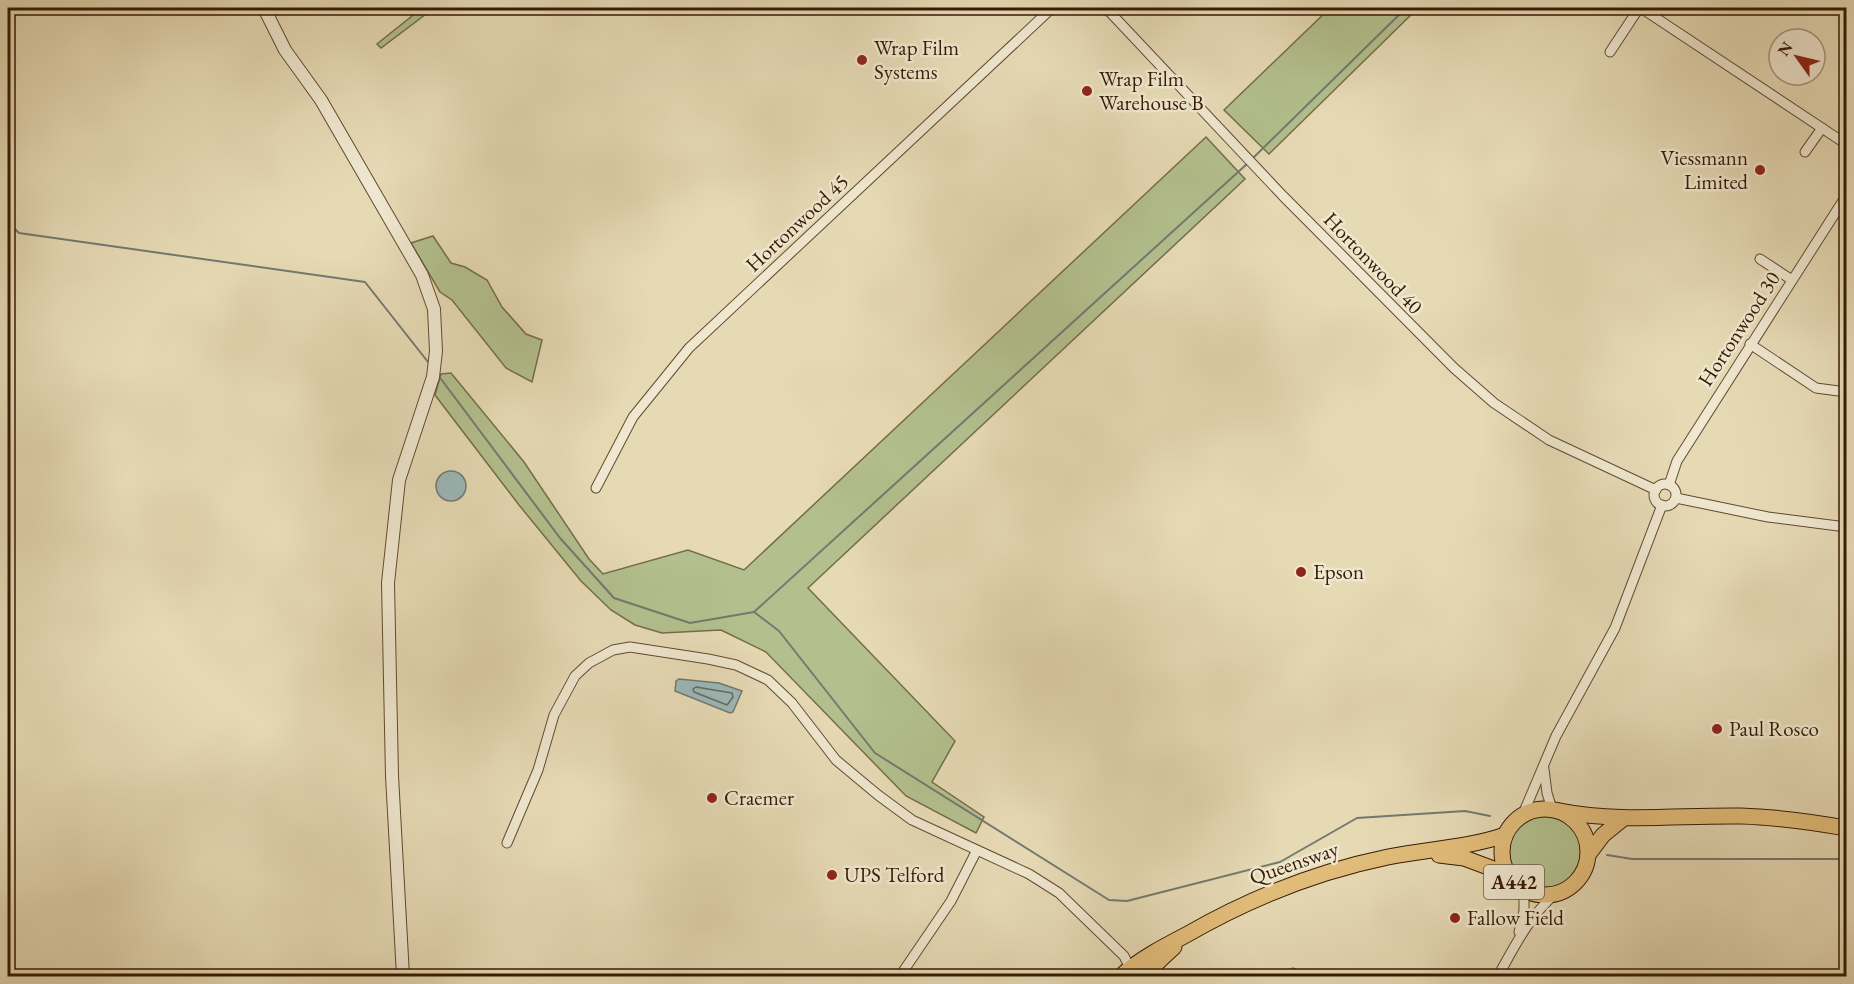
<svg xmlns="http://www.w3.org/2000/svg" width="1854" height="984" viewBox="0 0 1854 984" font-family="'EB Garamond',serif">
<style>
.green{fill:#b3c08e;stroke:#746d48;stroke-width:1.5}
.water{fill:#9bb8b9;stroke:#737970;stroke-width:1.5}
.lines{fill:none;stroke-linecap:round;stroke-linejoin:round}
.shore{stroke:#68695e;stroke-width:1.5}
.stream{stroke:#737970;stroke-width:2}
.minor-casing{stroke:#624a30;stroke-width:11}
.tertiary-casing{stroke:#624a30;stroke-width:14}
.primary-casing{stroke:#361a03;stroke-width:17}
.minor{stroke:#efe7cf;stroke-width:9}
.tertiary{stroke:#efe7cf;stroke-width:12}
.primary{stroke:#e3bd7a;stroke-width:15}
.poi-dot{fill:#8f2418;stroke:#efe7cf;stroke-width:2}
.labels{text-anchor:middle;stroke-width:5;stroke-linejoin:round;paint-order:stroke}
.shield{fill:#efe7cf;stroke:#6e5840;stroke-width:1.5}
.shield-label{font-size:20px;font-weight:bold;fill:#361a03}
.poi-label{font-size:21px;fill:#361a03;stroke:#efe7cf;text-anchor:start}
.street-label{font-size:21px;fill:#361a03;stroke:#efe7cf}
</style>
<rect width="100%" height="100%" fill="#e6dab5"/>
<filter id="stains"><feTurbulence type="fractalNoise" baseFrequency=".00333" numOctaves="4"/><feColorMatrix values="0 0 0 0 .2 0 0 0 0 .09 0 0 0 0 .02 0 0 0 .5 -.17"/></filter>
<radialGradient id="worn" r=".72"><stop offset=".6" stop-color="#630" stop-opacity="0"/><stop offset="1" stop-color="#630" stop-opacity=".3"/></radialGradient>
<g class="green">
<path d="M422 8H434L381 48 377 44Z"/>
<path d="M1330 8H1418L1269 154 1224 110Z"/>
<path d="M1206 137 1245 179 808 588 955 741 932 782 984 817 976 833 906 796 766 652 721 630 662 633 635 625 611 610 581 581 519 505 435 395 441 374 451 373 524 462 589 559 603 574 688 550 744 570Z"/>
<path d="M433 236 451 263 465 267 487 280 502 307 526 334 542 340 532 382 506 368 452 300 440 292 411 243Z"/>
<circle cx="1545" cy="852" r="36"/>
</g>
<g class="water">
<circle cx="451" cy="486" r="15"/>
<path d="M679 679 719 683 742 691 733 712 730 713 675 691 676 681Z"/>
</g>
<g class="lines">
<path class="shore" d="M696 687 732 693 733 697 727 705 694 692 693 689Z"/>
<g class="stream">
<path d="M1252 159 1406 8"/>
<path d="M8 222 19 233 365 282 428 362"/>
<path d="M441 379 560 538 614 598 690 623 754 612 1248 163"/>
<path d="M754 612 779 631 875 753 1109 900 1127 901 1280 862 1357 818 1465 811 1490 816"/>
<path d="M1607 855 1632 859H1846"/>
</g>
<g class="minor-casing">
<g id="minor">
<path d="M1106 8 1283 196 1454 368 1494 403 1549 440 1656 490"/>
<path d="M1641 8 1846 144"/>
<path d="M1610 52 1639 8"/>
<path d="M1805 152 1822 128"/>
<path d="M1760 259 1792 280"/>
<path d="M1750 344 1816 388 1846 392"/>
<circle cx="1665" cy="495" r="11"/>
<path d="M1669 485 1677 461 1846 196"/>
<path d="M596 488 633 417 689 348 1052 8"/>
<path d="M1676 498 1768 517 1846 527"/>
<path d="M1544 769 1547 793 1552 809"/>
<path d="M1523 814 1556 736 1615 628 1662 505"/>
<path d="M507 843 538 770 554 715 575 676 589 663 613 650 630 647 708 659 736 665 768 680 792 703 836 760 878 795 912 820 1029 874 1059 893 1124 956 1130 968"/>
<path d="M1519 932 1524 911V890"/>
<path d="M900 976 951 901 976 852"/>
<path d="M1290 976 1293 973"/>
<path d="M1498 976C1515 946 1528 918 1555 894"/>
</g>
</g>
<g class="tertiary-casing">
<path id="tertiary" d="M264 8 285 50 321 100 422 275 434 309 436 351 433 377 399 480 388 583 392 776 403 976"/>
</g>
<g class="primary-casing">
<g id="primary">
<circle cx="1545" cy="852" r="43"/>
<path d="M1560 811C1620 823 1680 815 1741 816 1776 817 1812 822 1846 828"/>
<path d="M1439 855 1464 858 1507 874"/>
<path d="M1588 855 1603 835 1624 818"/>
<path d="M1121 976C1140 959 1163 947 1186 935 1250 898 1315 872 1388 857 1427 849 1467 848 1505 835"/>
<path d="M1143 976 1174 947"/>
</g>
</g>
<use href="#minor" class="minor"/>
<use href="#tertiary" class="tertiary"/>
<use href="#primary" class="primary"/>
</g>
<g class="poi-dot">
<circle cx="862" cy="60" r="6"/>
<circle cx="1087" cy="91" r="6"/>
<circle cx="1760" cy="170" r="6"/>
<circle cx="1301" cy="572" r="6"/>
<circle cx="1717" cy="729" r="6"/>
<circle cx="712" cy="798" r="6"/>
<circle cx="832" cy="875" r="6"/>
<circle cx="1455" cy="918" r="6"/>
</g>
<g class="labels">
<rect class="shield" x="1484" y="865" width="60" height="34" rx="4.5"/>
<g class="shield-label">
<text x="1514" y="889">A442</text>
</g>
<g class="poi-label">
<text x="874" y="55">Wrap Film<tspan x="874" dy="24">Systems</tspan></text>
<text x="1099" y="86">Wrap Film<tspan x="1099" dy="24">Warehouse B</tspan></text>
<text x="1748" y="165" text-anchor="end">Viessmann<tspan x="1748" dy="24">Limited</tspan></text>
<text x="1313" y="579">Epson</text>
<text x="1729" y="736">Paul Rosco</text>
<text x="724" y="805">Craemer</text>
<text x="844" y="882">UPS Telford</text>
<text x="1467" y="925">Fallow Field</text>
</g>
<g class="street-label">
<text transform="translate(797 223) rotate(-43)" y="7">Hortonwood 45</text>
<text transform="translate(1373 263) rotate(46)" y="7">Hortonwood 40</text>
<text transform="translate(1739 329) rotate(-57)" y="7">Hortonwood 30</text>
<text transform="translate(1294 863) rotate(-19)" y="7">Queensway</text>
</g>
</g>
<rect width="1854" height="984" fill="none" stroke="#e6dab5" stroke-width="30"/>
<rect x="9" y="9" width="1836" height="966" fill="none" stroke="#361a03" stroke-width="3"/>
<rect x="15" y="15" width="1824" height="954" fill="none" stroke="#361a03" stroke-width="1.5"/>
<g transform="translate(1797 57) rotate(304)"><circle r="28" fill="#efe7cf" stroke="#a5957d" stroke-width="1.5"/>
<path d="M0-4.5L10 22L0 15L-10 22Z" fill="#8f2418"/>
<text y="-9" font-size="16" font-weight="bold" text-anchor="middle" fill="#361a03">N</text>
</g>
<rect width="100%" height="100%" filter="url(#stains)"/>
<rect width="100%" height="100%" fill="url(#worn)"/>
</svg>
